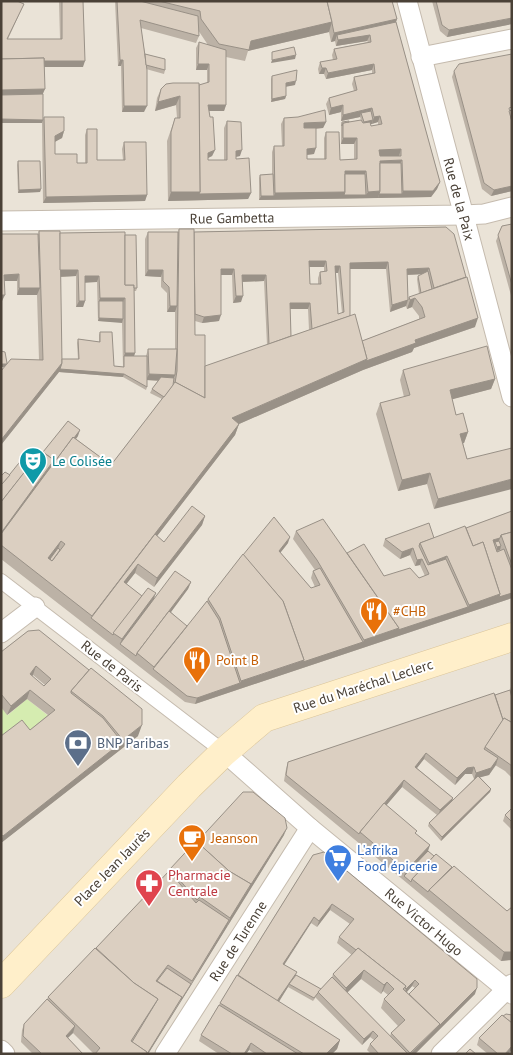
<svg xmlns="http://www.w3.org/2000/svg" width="513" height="1055" viewBox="0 0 513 1055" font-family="'PT Sans',sans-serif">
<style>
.residential{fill:#eae3d7}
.green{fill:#d5ecb0}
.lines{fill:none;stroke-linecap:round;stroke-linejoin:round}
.pedestrian-casing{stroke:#c5bbae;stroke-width:16}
.minor-casing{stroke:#c5bbae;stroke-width:21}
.secondary-casing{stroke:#dbc599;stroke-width:29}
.pedestrian{stroke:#fff;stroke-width:14}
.minor{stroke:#fff;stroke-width:19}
.secondary{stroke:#ffefca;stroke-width:28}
.wall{fill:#bcb2a6;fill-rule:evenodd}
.shaded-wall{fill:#999187}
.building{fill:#dbcfc1;stroke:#999187;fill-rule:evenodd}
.labels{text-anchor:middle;stroke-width:4;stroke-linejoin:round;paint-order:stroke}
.street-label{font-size:14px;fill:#4a4137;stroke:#fff}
.culture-label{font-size:14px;fill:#0d838f;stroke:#fff;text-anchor:start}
.food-label{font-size:14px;fill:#c56008;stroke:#fff;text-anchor:start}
.service-label{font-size:14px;fill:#4e5e75;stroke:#fff;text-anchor:start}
.shop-label{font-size:14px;fill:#366cbe;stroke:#fff;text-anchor:start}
.health-label{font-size:14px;fill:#be3a42;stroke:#fff;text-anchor:start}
</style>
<rect width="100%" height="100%" fill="#f5f1e9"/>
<rect class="residential" x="1" y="1" width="511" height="1053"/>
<path class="green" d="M27 699 51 718 26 739 1 742V707L8 715Z"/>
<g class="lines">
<g class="pedestrian-casing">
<path id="pedestrian" d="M1 581 224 752"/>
</g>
<g class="minor-casing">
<g id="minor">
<path d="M407 1 512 397"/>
<path d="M421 57 512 39"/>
<path d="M1 221 464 215 484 214 512 207"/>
<path d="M1 633 35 607"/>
<path d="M224 752 310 828 512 994"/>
<path d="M1 1050 5 1054"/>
<path d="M165 1054 310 828"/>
<path d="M441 1054 512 984"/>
</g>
</g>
<g class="secondary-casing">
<path id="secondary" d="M1 984 189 786 224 752 264 718 512 637"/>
</g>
<use href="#pedestrian" class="pedestrian"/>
<use href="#minor" class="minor"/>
<use href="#secondary" class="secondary"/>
</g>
<g class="wall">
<path d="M1 1 24 4 8 39H60L59 1H83V67H44L43 94V120L44 117 64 131 62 138 55 141V154L77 163H85V135L87 129 97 160H123L122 149 124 142 147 195 145 201 43 203 42 123H1Z"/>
<path d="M115 1H392L397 19 396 22 440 182 437 189 431 197 259 200V178L260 175 272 174V152L274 146H282L281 124 284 118 326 122 323 128 316 129 314 154 307 155V159H324V138L326 132 340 160 354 159V144H341V125L342 122H349L361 120 360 117 341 121V112L329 115 326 104 329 98 354 91 352 84 354 77 372 73V70L326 79 324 74H319L318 69 320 62 333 60 332 55 334 49 368 42 367 41 336 46 335 41 331 42 329 32 248 51 245 61 226 57V105L224 111H209L215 150 212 156 208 158V160H224V128L227 121 240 156 236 157V159L251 193 248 199 168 201 167 141 175 118H177L176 105 155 111 157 98 161 89 199 85 207 83V70H196V48L199 42 208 45 198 30 199 36 196 43 141 28 145 54 165 70 164 74 146 69 144 112H122L121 66H118ZM378 122V125L371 126 370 124Z"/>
<path d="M432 1H512V24L447 37 440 31Z"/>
<path d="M454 71 512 191 491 196 482 189 452 77Z"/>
<path d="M272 76 295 85 286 86V96L285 99 271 102V79Z"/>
<path d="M18 161 41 189 40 192 18 193 17 165Z"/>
<path d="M512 224V299L496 241 502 226Z"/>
<path d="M446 227 475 327 414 348 412 352 363 370 239 424 235 435 157 536 164 542 205 516 202 525 154 587 135 573 126 584 142 596 154 598 191 582 188 589 171 612 186 628 207 601 208 599 243 555 288 543 280 553 311 588 315 587 311 578 313 571 315 570 293 539 296 531 347 553 384 576 419 578 425 576 420 565 415 566 410 555 400 559 383 546 385 539 434 538 466 528 512 511V598L195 704 185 702 1 559V476L10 475 39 454 78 436 76 439 111 465 162 399 150 393 152 389 158 381 147 380V387L146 390 123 377 59 372 1 445V371L4 367H1V351L7 363 39 360 37 295H17V281H4L2 301H1V234H38L39 231 60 233 125 235 137 288 136 291H134L135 353 134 356H146L148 349H175V312H167V293L161 287V277L145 276V239L148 232H178L179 229 194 232ZM309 267H324V271L320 272 318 278V284H310ZM350 269H386L390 312 406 306 407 309 412 307 419 316V319L362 341 350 316ZM336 273H338L342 313 338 314ZM422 274 418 276 417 279 419 294 409 297 408 299 407 275ZM221 275H232L233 303 241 302 242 282 264 281 267 345 205 367 195 335V321L202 323 219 321ZM76 276V307H83L85 301V282H97L98 321 122 322 123 367 114 366 100 332 99 335V342L78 339 77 343 78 359H62L60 277ZM290 309H308L309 330 291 336Z"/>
<path d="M403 370 495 379 491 389 452 399 456 415 468 432 464 443H463L467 459 434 509 427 484 398 491 376 414 380 403 404 397 400 380Z"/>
<path d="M28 631 138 736 1 843V736L30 730 48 715 27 699 7 715 1 707V652ZM33 675 45 685 44 686 32 676Z"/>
<path d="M511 687H512V778L505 771 495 765 489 775 480 777 491 789 490 792 441 841 428 826 429 823 437 815 402 787 386 805 416 834 428 851 434 856 452 867 507 911 512 907V959L511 960 501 961 284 781 286 769 288 762 510 690ZM424 759 455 785 465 774H472L474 779 452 801 453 798 417 768Z"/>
<path d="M512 808V830L503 821 505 815Z"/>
<path d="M284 835 148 1054H94L73 1033 68 1038 83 1054H33L21 1042 22 1030 24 1024 47 999 48 997 96 948 197 842Z"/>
<path d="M313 855 475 994 415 1054H371L367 1050 370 1044 374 1040 370 1037 362 1045 316 998V997L313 1001 288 987 279 1002 340 1040 337 1049 332 1054H255L249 1050 246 1054H219L199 1041 201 1035 220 1003ZM330 910 350 924 339 937 337 943 352 955 333 974 332 977 321 989 296 975 284 964 311 923 317 927ZM361 979 381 994 383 991 388 995 384 999 381 1008 398 1026 391 1033 390 1036 347 992ZM412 986 415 988 409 994 407 992Z"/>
<path d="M512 1015V1050L508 1054H488L477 1045 479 1038 503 1016Z"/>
</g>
<g class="shaded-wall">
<path d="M512 18V24L447 37 449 30Z"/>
<path d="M397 19 394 28 370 35 367 41 336 46 338 40 337 35 335 41 331 42 334 33Z"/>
<path d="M332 22 329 32 248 51 251 41Z"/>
<path d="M296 55 295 59 271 63 272 60Z"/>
<path d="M120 60H123L121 66H118Z"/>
<path d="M1 61H85L83 67H1Z"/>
<path d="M198 64H209L207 70H196Z"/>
<path d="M374 64 372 70 326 79 328 73Z"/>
<path d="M322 68H326L324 74H319Z"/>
<path d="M296 81 295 85 285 87 286 83Z"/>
<path d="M45 89 41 98 1 99V90Z"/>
<path d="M180 96 176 105 155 111 158 102Z"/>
<path d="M286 96 285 99 271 102 272 99Z"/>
<path d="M208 105H226L224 111H205Z"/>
<path d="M343 105 341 112 329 115 331 108Z"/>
<path d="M124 106H147L144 112H122Z"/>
<path d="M372 108 370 115 361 113 360 117 341 121 343 115Z"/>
<path d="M380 116 378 122 372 124 374 117Z"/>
<path d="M1 119 43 120 42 123H1Z"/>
<path d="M373 120 372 124 363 125 364 122Z"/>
<path d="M326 122 323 128 302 129 304 123Z"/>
<path d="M64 131 62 138 53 143 55 136Z"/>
<path d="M343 138H357L354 144H341Z"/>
<path d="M316 148 314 154 305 155 307 149Z"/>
<path d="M401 149 399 156H377L379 150Z"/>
<path d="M215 150 212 156 206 159 208 153Z"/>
<path d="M242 150 240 156 234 157 236 151Z"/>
<path d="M402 160 399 166 378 164 380 161Z"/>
<path d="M345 171H366L364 177H344Z"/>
<path d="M440 182 437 189 431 197 378 198 379 194H402L403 191Z"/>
<path d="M512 186V191L491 196 494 190Z"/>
<path d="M41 189 40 192 18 193 19 190Z"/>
<path d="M380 191 378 198 259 200 261 196H274L275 193 345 192 366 195 368 192Z"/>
<path d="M171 192H200L251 193 248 199 168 201Z"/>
<path d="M147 195 145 201 43 203 46 197Z"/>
<path d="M309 261H326L324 267H307Z"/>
<path d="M388 262 386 269H348L350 263Z"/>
<path d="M335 266H340L338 273H333Z"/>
<path d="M429 268 427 274 404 275 407 269Z"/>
<path d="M221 269H234L232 275H219Z"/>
<path d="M59 270H78L76 276 57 277Z"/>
<path d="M148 270H163L161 277 145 276Z"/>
<path d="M19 274 17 281H2L4 275Z"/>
<path d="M242 275H266L264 281 240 282Z"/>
<path d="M85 276H99L97 282 82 283Z"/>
<path d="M19 288H40L37 295H17Z"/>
<path d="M1 295H5L2 301H1Z"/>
<path d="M236 296H243L241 302 233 303Z"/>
<path d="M100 298H125L122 304 99 301Z"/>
<path d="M415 298 412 307 407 309 410 300Z"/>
<path d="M408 300 406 306 390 312 392 305Z"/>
<path d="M79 301H85L83 307H76Z"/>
<path d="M290 303H310L308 309H287Z"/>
<path d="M170 306H177L175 312H167Z"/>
<path d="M221 315 219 321 202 323 204 317Z"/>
<path d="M99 318 123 319 122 323 98 321Z"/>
<path d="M478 318 475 327 414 348 412 352 363 370 239 424 235 435 93 619 91 618 232 418 367 359 415 340Z"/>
<path d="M125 353H135L133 359 124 356 123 359Z"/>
<path d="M62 363 124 374 123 377 59 372 1 445V440Z"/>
<path d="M1 364H8L6 367H1Z"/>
<path d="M149 374 175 375 173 381 146 380Z"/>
<path d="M495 379 491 389 446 401 450 390Z"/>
<path d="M80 430 78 436 1 540V533L54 460Z"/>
<path d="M468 432 464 443 457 445 460 434Z"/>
<path d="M430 473 427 484 398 491 402 480Z"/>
<path d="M512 479V489L434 509 438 499Z"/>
<path d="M205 516 202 525 154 587 157 578Z"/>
<path d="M290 537 288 543 277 557 279 551Z"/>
<path d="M500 538 498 544 495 542 494 545 493 540Z"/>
<path d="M61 541 57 551 46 566 48 558Z"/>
<path d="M501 546 500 550 496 551 497 547Z"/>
<path d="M413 548 410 555 400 559 402 552Z"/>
<path d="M447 556 444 565 427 569 429 563Z"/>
<path d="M422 559 420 565 415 566 417 560Z"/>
<path d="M138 564 135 573 121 591 124 582Z"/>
<path d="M191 582 188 589 139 655 137 654Z"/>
<path d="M156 593 152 604 120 644 122 639Z"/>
<path d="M512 593V598L195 704 197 698 240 683 241 681 304 660 363 642 364 640 399 628 468 607 469 605 500 594Z"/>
<path d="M36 666 33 675 26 683 30 674Z"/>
<path d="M30 690 27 699 7 715 11 706Z"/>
<path d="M142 725 138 736 1 843V840L3 836 122 742 123 740Z"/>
<path d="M426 753 424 759 413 773 415 767Z"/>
<path d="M498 758 496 765 489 775 474 779 476 773Z"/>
<path d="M474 767 472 774H465L455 785 457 778 467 768Z"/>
<path d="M404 780 402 787 362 834 360 833Z"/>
<path d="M491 789 490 792 441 841 442 837Z"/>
<path d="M453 798 451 804 438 816 440 810Z"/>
<path d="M287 828 284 835 227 927 230 918Z"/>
<path d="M430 845 427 854 404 876 406 871Z"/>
<path d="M332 904 330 910 317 927 319 921Z"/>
<path d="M314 917 311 923 281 970 283 964Z"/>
<path d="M229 920 227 927 190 987 148 1054H147L191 984Z"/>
<path d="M504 952H512V959L511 960 501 961Z"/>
<path d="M364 970 361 979 343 997 346 988Z"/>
<path d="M297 972 294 978 289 984 288 987 274 1009 276 1003Z"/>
<path d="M415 980 412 986 404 995 406 989Z"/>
<path d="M387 982 383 991 381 994 384 985Z"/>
<path d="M477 988 475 994 415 1054H410Z"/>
<path d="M75 1026 73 1033 63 1042 66 1036Z"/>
<path d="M373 1031 370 1037 362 1045 364 1039Z"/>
<path d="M340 1040 337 1049 332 1054H326Z"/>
<path d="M251 1043 249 1050 246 1054H244Z"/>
<path d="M512 1046V1050L508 1054H505Z"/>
</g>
<g class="building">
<path d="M1 1H17L24 4 7 39H62V1H83L85 61H44V58L1 59Z"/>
<path d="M117 1H140L198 16 199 36 140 20 147 70V106H124L123 60H120Z"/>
<path d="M159 1H327L332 22 251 41 249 50 219 44 201 19 200 11Z"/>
<path d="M327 1H392L397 19 334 33 332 23V22Z"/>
<path d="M436 1H512V18L449 30 442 25Z"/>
<path d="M396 22 440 182 433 191H403L402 160 380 161V191L368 192 366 171H345V192L275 193 274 146H284V118L298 117 325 110 326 122 304 123V128H316V148L307 149V159H326V132H339L340 160 357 159V138H343V123L361 120 363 123 370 122 371 126 382 124 380 116 374 117 372 108 343 115V105L331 108 329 98 357 90 354 77 375 73 374 64 328 73 326 68H322L320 62 337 59 334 49 371 42 370 35 338 40 337 35ZM401 149V156H380L379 150Z"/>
<path d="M199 42 226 50V105H208L210 117H213L215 150 208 153V160H227V121L241 122 242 150 236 151V159L249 158 251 193 199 194 200 192 199 85 209 82V64H198Z"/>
<path d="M294 47 296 55 272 60V52Z"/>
<path d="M145 54 165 59V70L146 65Z"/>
<path d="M512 54V107L509 108 512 122V186L494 190 484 183 454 71 459 64Z"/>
<path d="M44 58 45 89 1 90V59Z"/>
<path d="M297 70 296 81 286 83V96L272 99V76Z"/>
<path d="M173 83H199L200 192H171V132L175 118H180V96L158 102 161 89 166 84Z"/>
<path d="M43 94V120L1 119V95Z"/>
<path d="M512 110V122L509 111Z"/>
<path d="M371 111 373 120 364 122 361 113Z"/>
<path d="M44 117H64V131L55 136V154H77V163H87V129H97V160H125L124 142H146L147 195 46 197Z"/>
<path d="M349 121V122L343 123 342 126V122Z"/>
<path d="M18 161H40L41 189 19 190Z"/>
<path d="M380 163H401L402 194H379L380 191Z"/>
<path d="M273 174 274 196H261L260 175Z"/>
<path d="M345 174H365L366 195H344L345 192Z"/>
<path d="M512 224V285L498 235 502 226Z"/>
<path d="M446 227 454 234 466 277 434 288 429 268 407 269 408 300 392 305 388 262 350 263V316L312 329 310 303H290L291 336 269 344 266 275H242L243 296H236L234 269H221V315L204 317 195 314 194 232ZM309 261H326L327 271 320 272 321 284H310ZM335 266H340L344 312 338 314Z"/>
<path d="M179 229H194L195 335H205V398L175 382V383L177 371Z"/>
<path d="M39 231H60L62 363 1 440V371L11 359 43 360Z"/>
<path d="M125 232V285H134L135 353H125V298H100L99 276H85V301H79L78 270H60V233Z"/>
<path d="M148 232H178L177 306H170L169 287 163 281V270H148Z"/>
<path d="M1 234H38L40 288H19V274L4 275 5 295H1Z"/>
<path d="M125 235H136L137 288H134V285H125Z"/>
<path d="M428 271 432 289 421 293 418 276Z"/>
<path d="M467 277 478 318 415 340 416 343 366 361 367 359 362 341 425 317 422 307 415 298 410 300 409 297Z"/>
<path d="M99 301H123V319L99 318Z"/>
<path d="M355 314 367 359 232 418 239 424 92 616 1 545V534L73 437 111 465 175 382 205 398V366ZM61 541 65 544 52 561 48 558Z"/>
<path d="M100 332H112L114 366 124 367V356H147V387L124 374 60 369 62 363V359H79L78 339 100 342Z"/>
<path d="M487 346 495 379 450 390 456 415 463 413 468 432 460 434 467 459 512 448V479L438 499 430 473 402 480 380 403 410 395 403 370Z"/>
<path d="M148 349H177L175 375 149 374Z"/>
<path d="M1 351 5 352 7 363V364H1Z"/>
<path d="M161 377 174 378 173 385 164 397 152 389Z"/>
<path d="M68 421 80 430 74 438 73 437 53 464 54 460 43 452Z"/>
<path d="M31 448 39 454 1 502V483L2 484Z"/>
<path d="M41 451 54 460 1 533V502Z"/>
<path d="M5 472 10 475 2 484 1 483V476Z"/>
<path d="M192 506 205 516 157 578 138 564 124 582 142 596 113 635 91 618 155 534 164 542Z"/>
<path d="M512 511V532L501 535 500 538 493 540 497 552 504 549 512 570V593L499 597 500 594 483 542 473 546 466 528Z"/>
<path d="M274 517 290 537 279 551 311 588 320 585 313 571 320 568 363 642 303 662 304 660 283 601 243 555Z"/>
<path d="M323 519 399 628 364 640 317 560 296 531Z"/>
<path d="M429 523 434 538 420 543 419 546 428 565 446 559 468 607 398 630 399 628 347 553 364 544 384 576 410 568 419 578 429 574 422 559 417 560 413 548 402 552 385 539Z"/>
<path d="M465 526 473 546 483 542 500 594 469 605 447 556 429 563 420 543Z"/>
<path d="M512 532V565L501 535Z"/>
<path d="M499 541 501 546 497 547 495 542Z"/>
<path d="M58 548 60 550 52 561 50 559Z"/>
<path d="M243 554 283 601 304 660 241 681 220 618 208 599Z"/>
<path d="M175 571 191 582 137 653 136 656 120 644Z"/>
<path d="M148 588 156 593 122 639 113 633Z"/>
<path d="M207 601 219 620 240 683 197 698 187 696 153 669Z"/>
<path d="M169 611 187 626 154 667 137 653Z"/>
<path d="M39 630 89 670 71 691V693L103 718 122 742 3 836 1 835V736L22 720 30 730 55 710 30 690 11 706 1 694V652L28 631ZM36 666 51 679 44 686 30 674Z"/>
<path d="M91 668 142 709V725L123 740 103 716 71 691Z"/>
<path d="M510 690 512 698V721L511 722 504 718 503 720 495 695Z"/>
<path d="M494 693 503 720 484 749 498 758 491 768 476 773 474 767 467 768 457 778 426 753 415 767 453 798 440 810 404 780 360 832 359 834 286 775 288 762Z"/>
<path d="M504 718 511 722 512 721V766L508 763 485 747Z"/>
<path d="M478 776 491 789 442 837 429 823Z"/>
<path d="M243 792H253L285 818 287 828 250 886 251 884 229 871 197 842Z"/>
<path d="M384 803 417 831 415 833 430 845 406 871 360 832Z"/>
<path d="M512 808V822L505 815Z"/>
<path d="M196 841 229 871 251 884 230 918 200 897 197 900 170 869Z"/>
<path d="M428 851 434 856 412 879 411 882 404 876Z"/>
<path d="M324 852 477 979V988L439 1026 440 1024 409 994 419 984 415 980 406 989 405 988 406 986 358 948 356 950 339 937 354 919 332 904 319 921 314 917 283 964 297 972 277 1001 238 975 313 855Z"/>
<path d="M436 854 452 867 429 890 428 892 412 879Z"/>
<path d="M454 866 507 911 512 907V952H504L429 890Z"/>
<path d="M169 871 196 903 199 900 229 920 192 981 168 965 156 981 182 997 147 1054V1052L132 1042 158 999 134 983 96 948Z"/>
<path d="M95 948 134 983 158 999 131 1041 147 1052 146 1054H95L100 1048 48 997Z"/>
<path d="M358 948 406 986 403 989 440 1024 410 1053 391 1033 405 1020 384 999 394 989 387 982 384 985 364 970 346 988 333 974Z"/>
<path d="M167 968 191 984 181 1000 182 997 157 981Z"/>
<path d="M237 975 340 1040 326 1054H304L220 1003Z"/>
<path d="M296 975 321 989 314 998 289 984Z"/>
<path d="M332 977 408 1054H379L370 1044 378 1036 373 1031 364 1039 318 992Z"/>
<path d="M47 999 75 1026 66 1036 83 1054H42L23 1036 24 1024Z"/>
<path d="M219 1005 298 1054H267L251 1043 244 1054H232L201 1035Z"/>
<path d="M506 1014 512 1015V1023L503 1016Z"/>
<path d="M502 1015 512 1023V1046L505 1054H498L479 1038Z"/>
<path d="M470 1049 476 1054H465Z"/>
</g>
<defs>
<g id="theatre-pin" transform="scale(1.4375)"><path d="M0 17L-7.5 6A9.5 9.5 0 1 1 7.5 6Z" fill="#0f9aa8" stroke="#fff"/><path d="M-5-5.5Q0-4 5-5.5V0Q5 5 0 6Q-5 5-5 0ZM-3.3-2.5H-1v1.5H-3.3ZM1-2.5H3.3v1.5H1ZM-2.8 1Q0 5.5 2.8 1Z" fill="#fff"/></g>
<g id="restaurant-pin" transform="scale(1.4375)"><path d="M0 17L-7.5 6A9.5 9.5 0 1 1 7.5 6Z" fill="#e8710a" stroke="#fff"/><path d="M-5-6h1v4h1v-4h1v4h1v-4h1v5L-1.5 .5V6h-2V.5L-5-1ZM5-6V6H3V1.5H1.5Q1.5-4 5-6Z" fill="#fff"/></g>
<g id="bank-pin" transform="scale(1.4375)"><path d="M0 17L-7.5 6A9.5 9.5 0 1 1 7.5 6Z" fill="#5c6f8a" stroke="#fff"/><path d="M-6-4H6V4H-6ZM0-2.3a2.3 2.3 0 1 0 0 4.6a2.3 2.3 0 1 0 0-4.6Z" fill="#fff"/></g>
<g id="cafe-pin" transform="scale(1.4375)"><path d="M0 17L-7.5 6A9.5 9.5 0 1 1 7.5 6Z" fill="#e8710a" stroke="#fff"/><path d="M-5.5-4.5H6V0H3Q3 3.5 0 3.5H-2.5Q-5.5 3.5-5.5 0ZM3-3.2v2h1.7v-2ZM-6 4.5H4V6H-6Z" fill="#fff"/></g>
<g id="supermarket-pin" transform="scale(1.4375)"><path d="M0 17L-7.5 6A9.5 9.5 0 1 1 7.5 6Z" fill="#3f7fe0" stroke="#fff"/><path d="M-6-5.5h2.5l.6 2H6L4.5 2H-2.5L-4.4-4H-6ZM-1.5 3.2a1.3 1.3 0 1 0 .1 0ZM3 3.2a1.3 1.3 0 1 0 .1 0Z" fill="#fff"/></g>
<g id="pharmacy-pin" transform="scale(1.4375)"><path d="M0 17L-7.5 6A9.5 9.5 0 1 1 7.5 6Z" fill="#e0444e" stroke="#fff"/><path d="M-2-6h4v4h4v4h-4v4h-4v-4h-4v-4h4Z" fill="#fff"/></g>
</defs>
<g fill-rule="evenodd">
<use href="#theatre-pin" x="33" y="461"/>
<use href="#restaurant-pin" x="374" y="611"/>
<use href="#restaurant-pin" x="197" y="660"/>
<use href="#bank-pin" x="78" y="743"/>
<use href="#cafe-pin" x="192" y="838"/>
<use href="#supermarket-pin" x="338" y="858"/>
<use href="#pharmacy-pin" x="149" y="883"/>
</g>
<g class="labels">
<g class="street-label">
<text transform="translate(459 199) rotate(75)" y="5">Rue de la Paix</text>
<text transform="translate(232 218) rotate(-1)" y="5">Rue Gambetta</text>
<text transform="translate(112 666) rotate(38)" y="5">Rue de Paris</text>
<text transform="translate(363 686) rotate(-18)" y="5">Rue du Maréchal Leclerc</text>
<text transform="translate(112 867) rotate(-46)" y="5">Place Jean Jaurès</text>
<text transform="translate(424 922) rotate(40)" y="5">Rue Victor Hugo</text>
<text transform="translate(238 941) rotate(-57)" y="5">Rue de Turenne</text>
</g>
<g class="culture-label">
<text x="52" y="466">Le Colisée</text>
</g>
<g class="food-label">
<text x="393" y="616">#CHB</text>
<text x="216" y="665">Point B</text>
<text x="211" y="843">Jeanson</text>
</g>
<g class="service-label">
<text x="97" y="748">BNP Paribas</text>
</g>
<g class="shop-label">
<text x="357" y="855">L'afrika<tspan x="357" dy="16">Food épicerie</tspan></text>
</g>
<g class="health-label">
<text x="168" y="880">Pharmacie<tspan x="168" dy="16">Centrale</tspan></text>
</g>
</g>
<rect width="513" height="1055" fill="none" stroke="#4a4137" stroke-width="5"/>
</svg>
